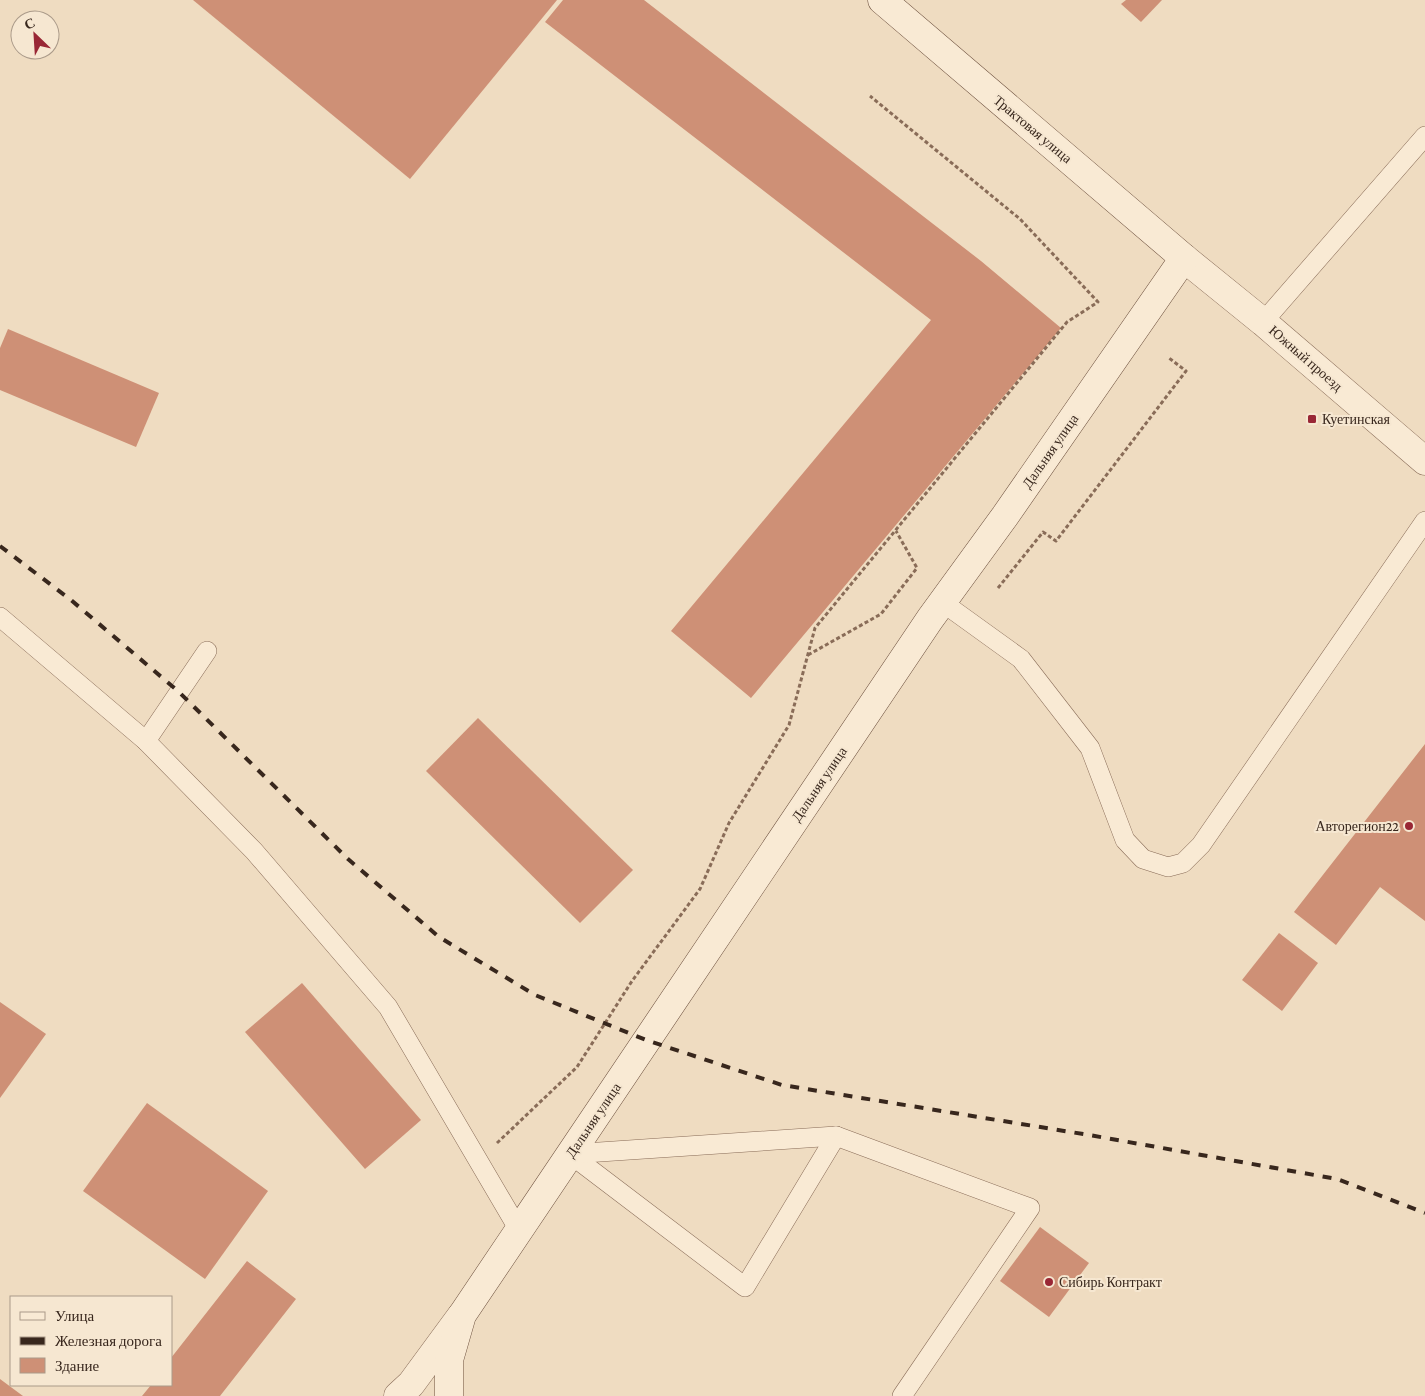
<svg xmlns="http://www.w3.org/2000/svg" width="1425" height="1396" viewBox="0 0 1425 1396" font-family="'Crimson Pro',serif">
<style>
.building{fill:#ce9076}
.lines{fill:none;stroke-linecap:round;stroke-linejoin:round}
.service-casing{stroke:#896c58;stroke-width:20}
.minor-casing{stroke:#896c58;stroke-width:29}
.tertiary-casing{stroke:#896c58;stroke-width:29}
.secondary-casing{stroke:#6a4d3b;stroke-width:29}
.path{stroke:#896c58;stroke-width:3;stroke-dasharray:4 2.5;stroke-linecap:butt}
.service{stroke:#f9ead4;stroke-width:19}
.minor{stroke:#f9ead4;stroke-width:28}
.tertiary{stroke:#f9ead4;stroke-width:28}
.secondary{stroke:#f9ead4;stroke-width:28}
.rail{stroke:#38271d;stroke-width:4;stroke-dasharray:9 9;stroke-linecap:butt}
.poi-dot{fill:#992735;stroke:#f6e7d1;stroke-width:2}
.labels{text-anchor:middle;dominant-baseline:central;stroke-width:4;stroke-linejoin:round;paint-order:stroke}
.street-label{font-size:14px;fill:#38271d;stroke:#f6e7d1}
.poi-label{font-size:14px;fill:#38271d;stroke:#f6e7d1;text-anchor:start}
</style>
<rect width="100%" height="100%" fill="#efdcc1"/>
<!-- building -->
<g class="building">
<polygon points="193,0 557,0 410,179"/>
<polygon points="563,0 644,0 981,261 1061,328 751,698 671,631 931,320 545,22"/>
<polygon points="1126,0 1162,0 1141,22 1121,4"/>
<polygon points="8,329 159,393 136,447 0,390 0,348"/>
<polygon points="478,718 633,870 580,923 426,771"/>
<polygon points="1425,744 1425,921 1380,887 1336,945 1294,912"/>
<polygon points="1279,933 1318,963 1282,1011 1242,980"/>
<polygon points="302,983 421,1120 365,1169 245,1032"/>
<polygon points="0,1002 46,1034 0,1098"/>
<polygon points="147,1103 268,1191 205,1279 83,1191"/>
<polygon points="1040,1227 1089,1263 1049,1317 1000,1281"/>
<polygon points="247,1261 296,1299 220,1396 142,1396 151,1385 171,1385 171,1358"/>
<polygon points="0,1379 23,1396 0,1396"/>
</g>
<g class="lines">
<!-- service casing -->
<g class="service-casing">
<g id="service">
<polyline points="1263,322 1425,136"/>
<polyline points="942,602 1021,659 1090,748 1125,840 1143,859 1168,867 1183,863 1201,845 1425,521"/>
<polyline points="0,617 146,741 254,851 388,1007 519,1230"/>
<polyline points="146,741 207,651"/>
<polyline points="570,1154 745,1287 836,1136 1030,1208 902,1396"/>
<polyline points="570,1154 836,1136"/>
</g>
</g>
<!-- minor casing -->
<g class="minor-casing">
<polyline id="minor" points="1184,258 1263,322 1425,461"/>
</g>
<!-- tertiary casing -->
<g class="tertiary-casing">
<polyline id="tertiary" points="398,1396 411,1384 461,1316"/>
</g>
<!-- secondary casing -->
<g class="secondary-casing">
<polyline id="secondary" points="449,1396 449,1360 462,1315 930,619 1005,516 1184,258 882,0"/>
</g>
<!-- path -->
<g class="path">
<polyline points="998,588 1043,532 1056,541 1186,371 1169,358"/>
<polyline points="808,655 881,614 917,568 896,531"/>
<polyline points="497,1143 577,1067 632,981 700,889 729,823 789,725 815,628 1067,322 1098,302 1020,219 870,96"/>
</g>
<!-- service -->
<use href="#service" class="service"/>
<!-- minor -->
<use href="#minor" class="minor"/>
<!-- tertiary -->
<use href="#tertiary" class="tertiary"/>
<!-- secondary -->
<use href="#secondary" class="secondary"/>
<!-- rail -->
<polyline class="rail" points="0,546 71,600 179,692 348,859 439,937 535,995 646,1040 782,1085 1089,1135 1337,1179 1425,1213"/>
</g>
<!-- markers -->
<g class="poi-dot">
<rect x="1307" y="414" width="10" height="10" rx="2.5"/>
<circle cx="1409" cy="826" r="5"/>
<circle cx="1049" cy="1282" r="5"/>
</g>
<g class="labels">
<!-- street labels -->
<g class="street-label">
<text transform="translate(1033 129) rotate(40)">Трактовая улица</text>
<text transform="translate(1306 358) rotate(41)">Южный проезд</text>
<text transform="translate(1050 451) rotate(-55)">Дальняя улица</text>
<text transform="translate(819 784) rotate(-56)">Дальняя улица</text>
<text transform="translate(593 1120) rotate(-56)">Дальняя улица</text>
</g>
<!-- poi labels -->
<g class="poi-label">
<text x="1322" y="419">Куетинская</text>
<text x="1399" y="826" text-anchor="end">Авторегион22</text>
<text x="1059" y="1282">Сибирь Контракт</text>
</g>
</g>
<!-- legend -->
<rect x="10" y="1296" width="162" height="90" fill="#f6e7d1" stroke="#aa9a89"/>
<rect x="20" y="1312" width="25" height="8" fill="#f9ead4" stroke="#aa9a89"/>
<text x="55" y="1321" font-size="15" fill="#38271d">Улица</text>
<rect x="20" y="1337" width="25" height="8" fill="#38271d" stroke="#aa9a89"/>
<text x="55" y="1346" font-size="15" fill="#38271d">Железная дорога</text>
<rect x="20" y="1358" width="25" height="15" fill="#ce9076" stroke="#aa9a89"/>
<text x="55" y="1371" font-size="15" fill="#38271d">Здание</text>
<!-- north arrow -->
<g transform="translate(35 35) rotate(335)"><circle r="24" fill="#f6e7d1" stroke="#aa9a89"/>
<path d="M0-4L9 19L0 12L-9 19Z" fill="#992735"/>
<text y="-8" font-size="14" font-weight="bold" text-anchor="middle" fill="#38271d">С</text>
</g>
</svg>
